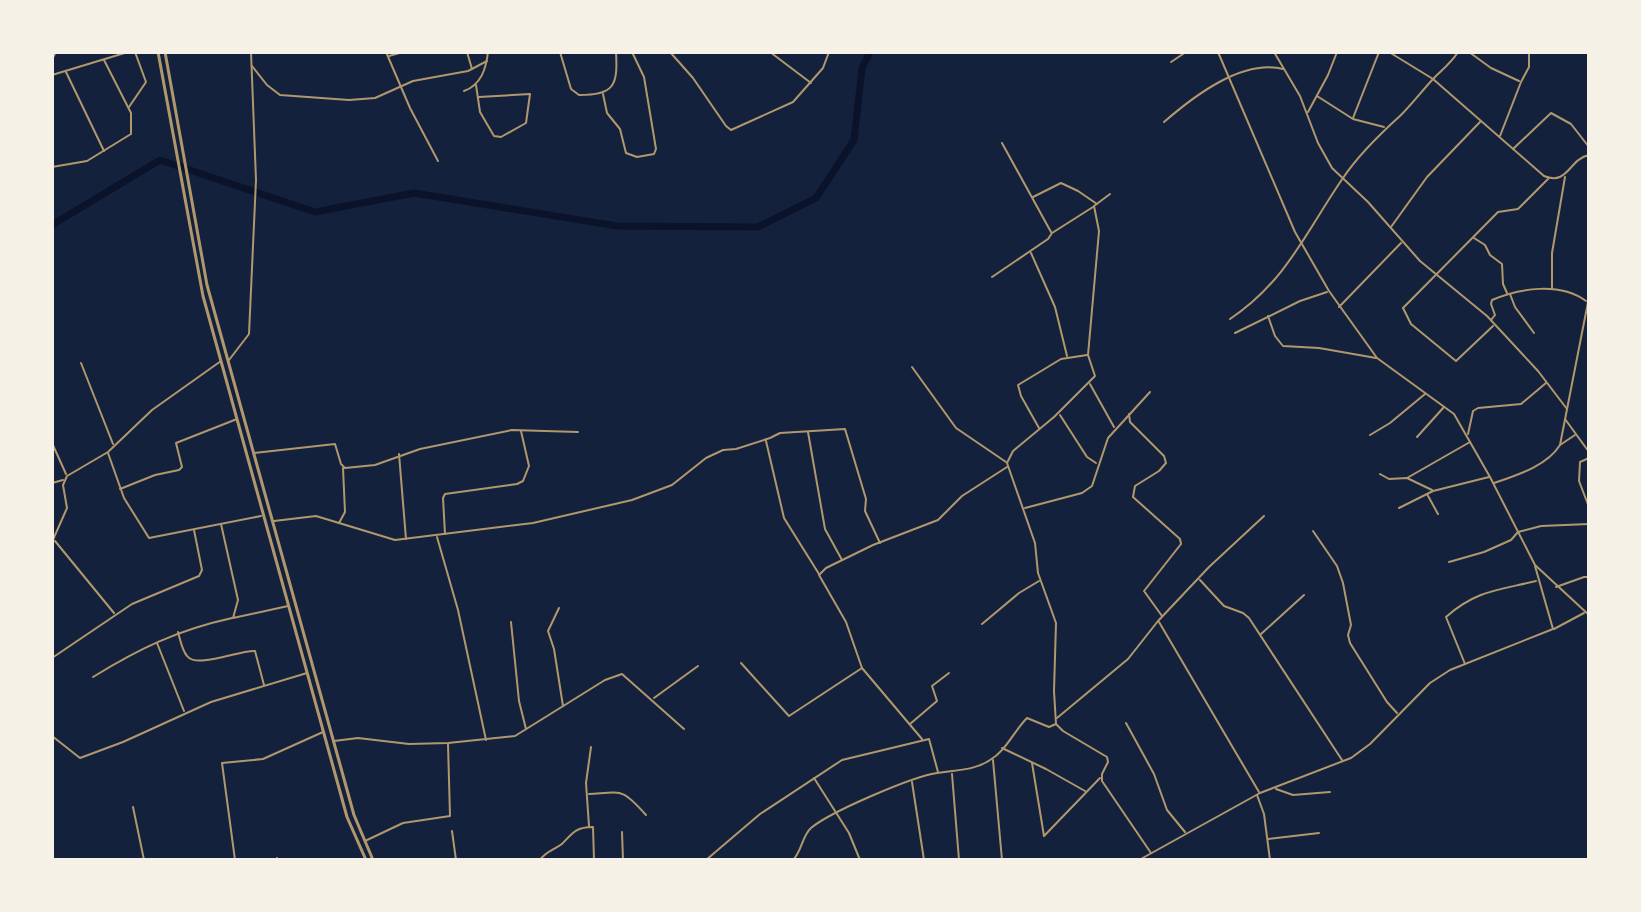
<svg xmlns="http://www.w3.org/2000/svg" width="1641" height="912" viewBox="0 0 1641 912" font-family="'DM Sans',sans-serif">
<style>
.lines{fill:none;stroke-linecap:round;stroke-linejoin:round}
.river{stroke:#0b132b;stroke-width:7}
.minor{stroke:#b1986c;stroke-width:2}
.tertiary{stroke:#b1986c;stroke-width:3}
</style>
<rect width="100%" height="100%" fill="#14213d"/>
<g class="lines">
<!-- river -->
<polyline class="river" points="52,225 160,160 315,212 414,193 617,226 758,227 816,198 854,140 862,68 870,52"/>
<!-- minor -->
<g class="minor">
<polyline points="386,52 410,108 438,161"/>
<polyline points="467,52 472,69"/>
<path d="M560,52L571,89L579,95C614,95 618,86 616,52"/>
<polyline points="670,52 693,78 726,126 731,130 793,102 823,68 829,52"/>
<polyline points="770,52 811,83"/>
<polyline points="1218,52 1295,232 1329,291 1377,358 1454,414 1490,477 1535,565 1589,615"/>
<polyline points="1274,52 1300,96 1318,143 1332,168 1368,202 1420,261 1487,316 1538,371 1567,409"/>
<path d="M1389,52L1433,79L1544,176C1568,186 1569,159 1589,155"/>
<polyline points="1469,52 1491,68 1519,81"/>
<polyline points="389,56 403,52"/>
<polyline points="52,59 56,52"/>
<polyline points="1171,62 1186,52"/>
<polyline points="252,66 267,85 280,95 349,100 375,98 413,81 468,71 487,61"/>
<polyline points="66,72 104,151"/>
<polyline points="52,75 128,52"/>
<polyline points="476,85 480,112 494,136 501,137 526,123 530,94 479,97"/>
<path d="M464,91C481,85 486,69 488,52"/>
<polyline points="603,94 607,113 620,129 626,153 637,157 654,154 656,149 644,77 632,52"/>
<polyline points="1317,96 1353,119 1384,127"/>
<polyline points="129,107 146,82 135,52"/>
<polyline points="1308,112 1328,75 1337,52"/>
<polyline points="1353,118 1379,52"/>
<path d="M1164,122C1194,96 1242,59 1283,69"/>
<polyline points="1500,136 1521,82 1529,67 1529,52"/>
<polyline points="52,139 52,159"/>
<polyline points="1002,143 1051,232"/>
<polyline points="1513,149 1551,113 1571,124 1589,147"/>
<polyline points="52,167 87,161 131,134 131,113 104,60"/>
<polyline points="1110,194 1094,206 1099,231 1088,355 1095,376 1054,417 1013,451 1007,463 1035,543 1038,573 1056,623 1054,691 1056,724 1063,731 1107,757 1108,762 1102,774 1102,781 1151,853"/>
<polyline points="1033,197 1061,183 1078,191 1097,204"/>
<polyline points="1391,227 1427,177 1480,122"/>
<polyline points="1474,238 1485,245 1490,255 1502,264 1503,284 1507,293"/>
<polyline points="1031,253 1055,307 1067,356"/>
<polyline points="992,277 1048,239 1052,233 1093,207"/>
<polyline points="1552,289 1552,253 1565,177"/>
<polyline points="1510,294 1515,307 1534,333"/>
<polyline points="1339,307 1401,243"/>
<polyline points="1268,316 1275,336 1283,346 1319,348 1376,358"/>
<path d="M1230,319C1286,282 1307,230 1343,178C1359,154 1380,134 1401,115C1412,104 1422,91 1433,79C1442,70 1452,62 1458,52"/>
<path d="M1491,320L1495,315L1491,304L1492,300C1520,288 1560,282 1586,301"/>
<polyline points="1493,326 1456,361 1411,324 1403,308 1498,212 1518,209 1548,179"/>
<polyline points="1235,333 1300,301 1327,292"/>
<polyline points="229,360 249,334 256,180 251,52"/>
<polyline points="81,363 113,444"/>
<polyline points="912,367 956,428 1006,462"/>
<polyline points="1090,384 1114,427"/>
<polyline points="1129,414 1130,422 1164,456 1166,463 1159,471 1135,486 1133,497 1180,539 1181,544 1144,591 1162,616"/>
<polyline points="1060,415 1087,457 1096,463"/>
<polyline points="1565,419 1589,452"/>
<polyline points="1039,428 1021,396 1018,385 1061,359 1087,355"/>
<polyline points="808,432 825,529 842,560"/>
<polyline points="1468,434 1473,411 1478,408 1521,404 1546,383"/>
<polyline points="1370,435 1390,423 1425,394"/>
<polyline points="1417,437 1444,407"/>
<polyline points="766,441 784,518 819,574"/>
<polyline points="52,443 66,474"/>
<polyline points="1560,445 1575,435"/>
<polyline points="108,453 124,498 149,538 261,516"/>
<polyline points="254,453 335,444 341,464 345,468 375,465 420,449 512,430 578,432"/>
<polyline points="399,454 406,539"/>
<polyline points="1589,458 1580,462 1579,481 1589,507"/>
<polyline points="1380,474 1389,479 1407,478 1432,490"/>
<polyline points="1407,478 1470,442"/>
<polyline points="52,483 63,480"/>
<path d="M1494,483C1517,475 1547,466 1560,445L1589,297"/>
<polyline points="120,489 155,475 179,470 182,467 176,443 237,419"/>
<polyline points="1427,494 1438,514"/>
<polyline points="1025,508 1082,493 1092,486 1108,438 1150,392"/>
<polyline points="1399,508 1433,491 1489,477"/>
<polyline points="274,521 316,516 395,540 533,523 632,500 672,485 706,458 723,450 736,449 770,438 780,433 845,429 866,499 865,511 880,543"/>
<polyline points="339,523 345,512 343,468"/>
<polyline points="221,524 238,600 233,618 288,606"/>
<polyline points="1313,531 1337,566 1343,583 1351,625 1348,635 1350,643 1387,702 1397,713"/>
<polyline points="445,534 443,498 445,494 517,484 523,481 529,466 521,431"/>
<polyline points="437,537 458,610 486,740"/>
<polyline points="55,541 114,613"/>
<polyline points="52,542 67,508 63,485 67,476 108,452 152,410 221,361"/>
<polyline points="1449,562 1484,552 1511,540 1518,532 1541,526 1589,524"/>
<polyline points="1200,580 1224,606 1243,613 1249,618 1342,760"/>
<polyline points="1556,587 1584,577 1589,577"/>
<polyline points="559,608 548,631 554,649 563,706"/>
<polyline points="511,622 519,701 526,729"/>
<polyline points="1159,622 1259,792"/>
<polyline points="982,624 1019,593 1039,581"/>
<polyline points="1554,629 1584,613"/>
<path d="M178,632C180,639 182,650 187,656C197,669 239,650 255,651L264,685"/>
<polyline points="1261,634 1304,595"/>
<polyline points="157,643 184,711"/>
<polyline points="52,658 132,604 199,576 202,570 194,530"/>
<polyline points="741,663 789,716 862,668 922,739"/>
<path d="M1465,664L1446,617C1476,590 1500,590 1536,581"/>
<polyline points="862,668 846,622 819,575 826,568 873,545 938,520 962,496 1007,467"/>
<path d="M93,677C140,648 178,630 232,618"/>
<polyline points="654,698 698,666"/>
<polyline points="1057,718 1128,659 1158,621 1209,567 1264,516"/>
<polyline points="1126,723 1154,774 1167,810 1185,832"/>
<polyline points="910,724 937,701 932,686 949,673"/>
<polyline points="52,736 80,758 123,742 211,702 307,673"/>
<polyline points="334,741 358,738 409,744 448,743 515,736 605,680 622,674 684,729"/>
<polyline points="1002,748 1046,769 1085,791"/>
<polyline points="993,760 1002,860"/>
<polyline points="1032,763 1044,836 1100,778"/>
<polyline points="952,774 959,860"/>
<polyline points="814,778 849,833 860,860"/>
<polyline points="912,782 924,860"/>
<polyline points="1276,789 1293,795 1330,792"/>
<path d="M589,794C623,792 622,788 646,815"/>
<polyline points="1257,795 1264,814 1270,860"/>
<polyline points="133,807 144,860"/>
<polyline points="589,826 586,783 591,747"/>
<polyline points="452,831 456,860"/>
<polyline points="622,832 623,860"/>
<polyline points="1268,839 1319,833"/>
<polyline points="365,841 403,823 450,816 448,744"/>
<polyline points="277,858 277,860"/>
<polyline points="235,860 222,763 263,759 323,732"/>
<path d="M540,860C546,851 555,850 563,843C573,832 577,827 593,827L594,860"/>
<polyline points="706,860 760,814 842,760 929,739 938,772"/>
<path d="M793,860C802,851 802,836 811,828C830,812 911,777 937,773C954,770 974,771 990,760C1006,751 1014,731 1027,718L1049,727L1056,724"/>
<polyline points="1139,860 1260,793 1351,758 1370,744 1430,683 1450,670 1553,629 1535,566"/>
</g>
<!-- tertiary -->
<g class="tertiary">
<polyline points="158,52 203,296 347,817 366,860"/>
<polyline points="165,52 207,285 354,815 373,860"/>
</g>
</g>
<!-- border -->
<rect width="1641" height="912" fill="none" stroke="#f6f1e7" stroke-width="108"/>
</svg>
